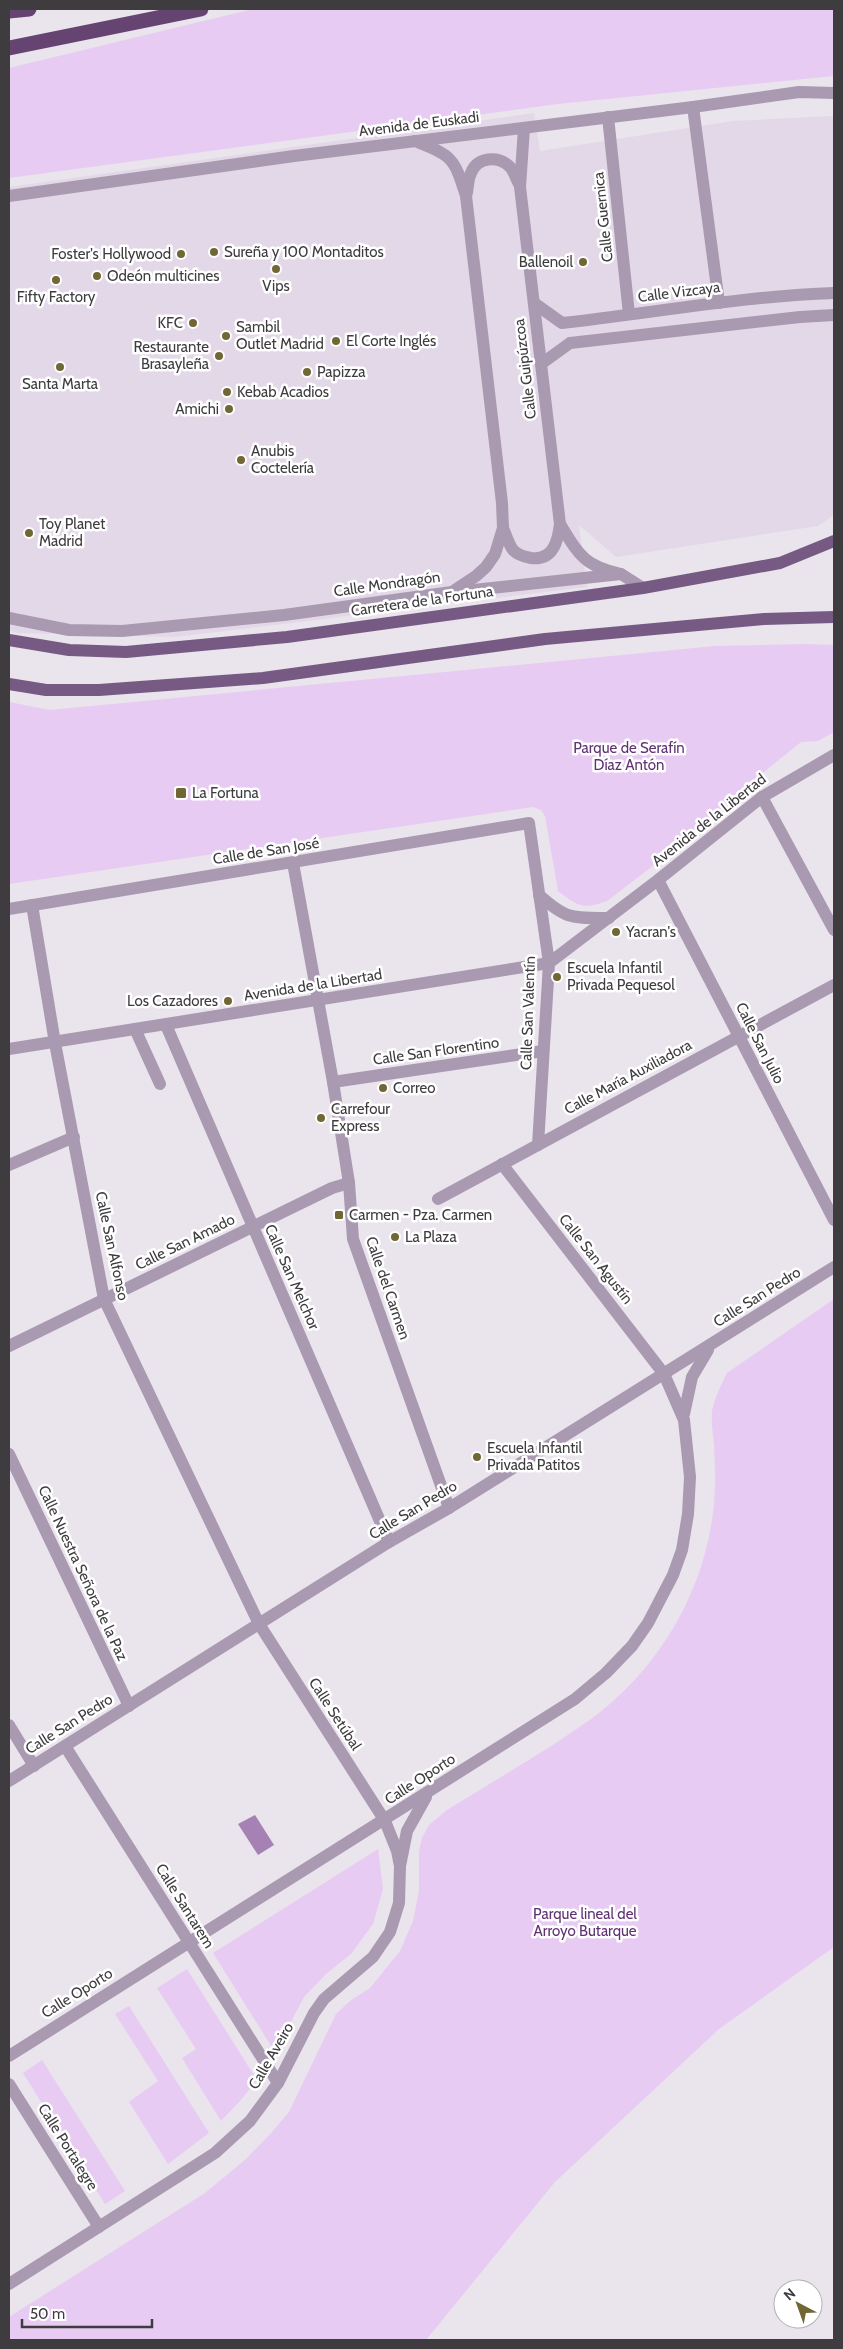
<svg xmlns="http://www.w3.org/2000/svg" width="843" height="2349" viewBox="0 0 843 2349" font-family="Cabin,sans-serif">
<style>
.built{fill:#e3d8e7}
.green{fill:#e7cbf3}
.water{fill:#a682b4}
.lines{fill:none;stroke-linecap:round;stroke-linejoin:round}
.street{stroke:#aa9ab1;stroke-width:12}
.primary{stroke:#775a83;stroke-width:12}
.highway{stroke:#654472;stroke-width:15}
.poi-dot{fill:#706734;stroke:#fff;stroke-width:2}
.labels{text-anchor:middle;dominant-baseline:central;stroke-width:5;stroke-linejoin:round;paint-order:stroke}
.street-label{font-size:15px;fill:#3e3c3f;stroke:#fff}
.poi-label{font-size:15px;fill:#3e3c3f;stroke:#fff;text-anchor:start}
.park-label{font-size:15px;fill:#603271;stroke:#fff}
</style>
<rect width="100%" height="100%" fill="#eae4ed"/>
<!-- built -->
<polygon class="built" points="534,113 540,151 733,121 834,116 834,515 818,526 616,557 579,525 587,587 175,637 17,633 9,630 9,187"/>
<!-- green -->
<g class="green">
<polygon points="253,9 834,9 834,76 558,104 9,178 9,68"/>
<path d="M806,644L834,645V732L818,741L801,742L754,780L755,788L607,901C583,910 578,906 558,891L545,816L541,810L533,807L9,884V702L50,710L715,646Z"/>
<path d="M834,1299V1947L719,2029L555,2182L426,2340H9V2317L205,2193L246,2159L272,2132L289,2112L336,2014L350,2001L370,1988L400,1951L413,1921L419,1891V1851L422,1838L429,1825L447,1810C495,1780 545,1752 591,1719C657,1671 703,1594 713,1513C716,1491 715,1468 714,1445C713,1435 711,1422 712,1411C715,1397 721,1385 727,1373Z"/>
<polygon points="378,1849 383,1889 373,1924 351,1954 326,1974 304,1997 275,2052 213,1953"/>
<polygon points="187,1969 257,2080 240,2101 221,2121 182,2058 196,2049 157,1988"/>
<polygon points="129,2006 209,2133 168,2164 129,2102 158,2081 115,2014"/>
<polygon points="42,2060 125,2191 105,2204 23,2073"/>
</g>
<!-- water -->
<polygon class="water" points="255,1815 274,1845 258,1855 238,1824"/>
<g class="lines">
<!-- street -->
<g class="street">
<polyline points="693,107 719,303"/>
<polyline points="608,117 629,314"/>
<path d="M524,128L520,187L560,524C579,555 584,566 621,574"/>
<path d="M467,193C468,187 468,179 471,173C477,157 498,155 510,167C514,171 516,179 519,184"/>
<polyline points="9,196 294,156 693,107 799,92 834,93"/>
<path d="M534,303L562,323C653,313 743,296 834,293"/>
<polyline points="541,364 570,343 800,317 834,315"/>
<path d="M503,528C506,535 509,545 513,550C518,555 525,557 531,558C553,561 558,541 560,524"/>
<polyline points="455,592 621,574 643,588"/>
<path d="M9,618L69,630L122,631L284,615L452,592L476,576L486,567L495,554L503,528L502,503L466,196C454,157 452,156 415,141"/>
<polyline points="762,797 834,930"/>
<polyline points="293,863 333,1082 349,1183 353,1239 449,1508"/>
<polyline points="658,880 834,1220"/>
<path d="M539,895C567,920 572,918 609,918"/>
<polyline points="32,905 55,1043 104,1299 259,1624 385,1821 397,1851 400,1866"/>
<polyline points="9,909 529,823 549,963 538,1145"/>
<polyline points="166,1025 389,1542"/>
<polyline points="135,1029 160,1084"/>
<polyline points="9,1049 549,963 658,880 762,797 834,755"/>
<polyline points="333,1082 543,1051"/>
<polyline points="9,1165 74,1137"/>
<polyline points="438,1199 834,985"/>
<polyline points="9,1346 332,1188 349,1183"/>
<polyline points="684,1414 692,1377 708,1350"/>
<polyline points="9,1454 129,1706"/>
<polyline points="9,1725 34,1766"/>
<polyline points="65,1746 278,2083"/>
<polyline points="9,1781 389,1542 449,1508 834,1267"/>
<polyline points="9,2056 575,1699 606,1673 632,1646 648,1623 673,1575 682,1550 688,1514 690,1477 684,1420 664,1374 502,1164"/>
<polyline points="9,2084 99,2227"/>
<polyline points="9,2284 215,2153 250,2121 278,2083 314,2013 324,1999 373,1957 390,1932 399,1903 400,1866 407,1831 426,1797"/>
</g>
<!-- primary -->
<g class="primary">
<polyline points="9,640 69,650 126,652 287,637 643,588 780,563 834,541"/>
<polyline points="9,684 46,690 99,690 263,678 545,639 764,619 834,617"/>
</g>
<!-- highway -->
<g class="highway">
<polyline points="9,11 29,9"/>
<polyline points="9,48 201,9"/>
</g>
</g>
<!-- markers -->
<g class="poi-dot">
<circle cx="214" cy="252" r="5"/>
<circle cx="181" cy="254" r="5"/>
<circle cx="583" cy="262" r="5"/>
<circle cx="276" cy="269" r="5"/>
<circle cx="97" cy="276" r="5"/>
<circle cx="56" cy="280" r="5"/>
<circle cx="193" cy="323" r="5"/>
<circle cx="226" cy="336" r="5"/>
<circle cx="336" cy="341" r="5"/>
<circle cx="219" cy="356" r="5"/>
<circle cx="60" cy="367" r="5"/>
<circle cx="307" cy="372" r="5"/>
<circle cx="227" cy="392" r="5"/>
<circle cx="229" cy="409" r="5"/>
<circle cx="241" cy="460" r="5"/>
<circle cx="29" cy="533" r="5"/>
<rect x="175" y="787" width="12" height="12" rx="2.5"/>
<circle cx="616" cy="932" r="5"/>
<circle cx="557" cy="977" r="5"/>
<circle cx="228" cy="1001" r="5"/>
<circle cx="383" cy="1088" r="5"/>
<circle cx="321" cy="1118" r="5"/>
<rect x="334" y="1210" width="10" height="10" rx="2.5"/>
<circle cx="395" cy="1237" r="5"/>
<circle cx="477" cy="1457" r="5"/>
</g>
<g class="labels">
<!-- street labels -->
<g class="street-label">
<text transform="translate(419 124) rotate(-7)">Avenida de Euskadi</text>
<text transform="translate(603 217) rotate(-96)">Calle Guernica</text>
<text transform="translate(679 292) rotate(-7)">Calle Vizcaya</text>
<text transform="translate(525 369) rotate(-97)">Calle Guipúzcoa</text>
<text transform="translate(387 584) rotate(-8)">Calle Mondragón</text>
<text transform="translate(422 601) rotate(-8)">Carretera de la Fortuna</text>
<text transform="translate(709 820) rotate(-38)">Avenida de la Libertad</text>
<text transform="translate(266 851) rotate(-9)">Calle de San José</text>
<text transform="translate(313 985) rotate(-9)">Avenida de la Libertad</text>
<text transform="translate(528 1013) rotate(-88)">Calle San Valentín</text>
<text transform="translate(760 1043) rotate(63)">Calle San Julio</text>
<text transform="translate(436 1051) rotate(-8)">Calle San Florentino</text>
<text transform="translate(628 1077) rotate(-28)">Calle María Auxiliadora</text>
<text transform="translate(185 1242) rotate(-26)">Calle San Amado</text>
<text transform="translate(112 1246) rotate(78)">Calle San Alfonso</text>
<text transform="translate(596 1259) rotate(52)">Calle San Agustín</text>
<text transform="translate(292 1277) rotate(66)">Calle San Melchor</text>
<text transform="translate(388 1288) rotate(71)">Calle del Carmen</text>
<text transform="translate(757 1297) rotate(-32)">Calle San Pedro</text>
<text transform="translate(413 1510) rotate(-31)">Calle San Pedro</text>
<text transform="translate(83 1573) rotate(65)">Calle Nuestra Señora de la Paz</text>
<text transform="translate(335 1714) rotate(57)">Calle Setúbal</text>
<text transform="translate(69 1724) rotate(-32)">Calle San Pedro</text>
<text transform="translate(420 1779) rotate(-33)">Calle Oporto</text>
<text transform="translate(185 1906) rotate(58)">Calle Santarem</text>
<text transform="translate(77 1993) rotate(-32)">Calle Oporto</text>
<text transform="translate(271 2056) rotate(-60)">Calle Aveiro</text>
<text transform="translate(68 2147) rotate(58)">Calle Portalegre</text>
</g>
<!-- poi labels -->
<g class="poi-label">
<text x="224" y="252">Sureña y 100 Montaditos</text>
<text x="171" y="254" text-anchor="end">Foster's Hollywood</text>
<text x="573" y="262" text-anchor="end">Ballenoil</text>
<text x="107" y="276">Odeón multicines</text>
<text x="276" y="286" text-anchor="middle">Vips</text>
<text x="56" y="297" text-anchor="middle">Fifty Factory</text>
<text x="183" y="323" text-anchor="end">KFC</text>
<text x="236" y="327">Sambil<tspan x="236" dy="17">Outlet Madrid</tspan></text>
<text x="346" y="341">El Corte Inglés</text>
<text x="209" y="347" text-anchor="end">Restaurante<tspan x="209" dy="17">Brasayleña</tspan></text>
<text x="317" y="372">Papizza</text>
<text x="60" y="384" text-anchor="middle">Santa Marta</text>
<text x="237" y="392">Kebab Acadios</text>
<text x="219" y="409" text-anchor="end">Amichi</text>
<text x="251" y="451">Anubis<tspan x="251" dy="17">Coctelería</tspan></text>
<text x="39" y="524">Toy Planet<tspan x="39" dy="17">Madrid</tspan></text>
<text x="192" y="793">La Fortuna</text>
<text x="626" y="932">Yacran's</text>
<text x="567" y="968">Escuela Infantil<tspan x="567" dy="17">Privada Pequesol</tspan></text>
<text x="218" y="1001" text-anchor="end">Los Cazadores</text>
<text x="393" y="1088">Correo</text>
<text x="331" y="1109">Carrefour<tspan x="331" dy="17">Express</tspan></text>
<text x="349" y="1215">Carmen - Pza. Carmen</text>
<text x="405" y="1237">La Plaza</text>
<text x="487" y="1448">Escuela Infantil<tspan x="487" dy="17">Privada Patitos</tspan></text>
</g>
<!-- park labels -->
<g class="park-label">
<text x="629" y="748">Parque de Serafín<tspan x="629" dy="17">Díaz Antón</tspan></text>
<text x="585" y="1914">Parque lineal del<tspan x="585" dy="17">Arroyo Butarque</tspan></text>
</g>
</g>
<!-- border -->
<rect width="843" height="2349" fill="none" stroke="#3e3c3f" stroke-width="20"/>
<!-- north arrow -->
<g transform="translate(798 2304) rotate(319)"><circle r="24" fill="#ffffff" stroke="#b2b1b2"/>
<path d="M0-4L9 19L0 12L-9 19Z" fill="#706734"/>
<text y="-8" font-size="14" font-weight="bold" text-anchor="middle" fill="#3e3c3f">N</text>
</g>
<!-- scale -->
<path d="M22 2319v8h130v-8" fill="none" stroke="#3e3c3f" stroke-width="2.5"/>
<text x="30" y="2319" font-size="15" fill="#3e3c3f" stroke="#ffffff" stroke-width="4" paint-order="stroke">50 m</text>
</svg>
